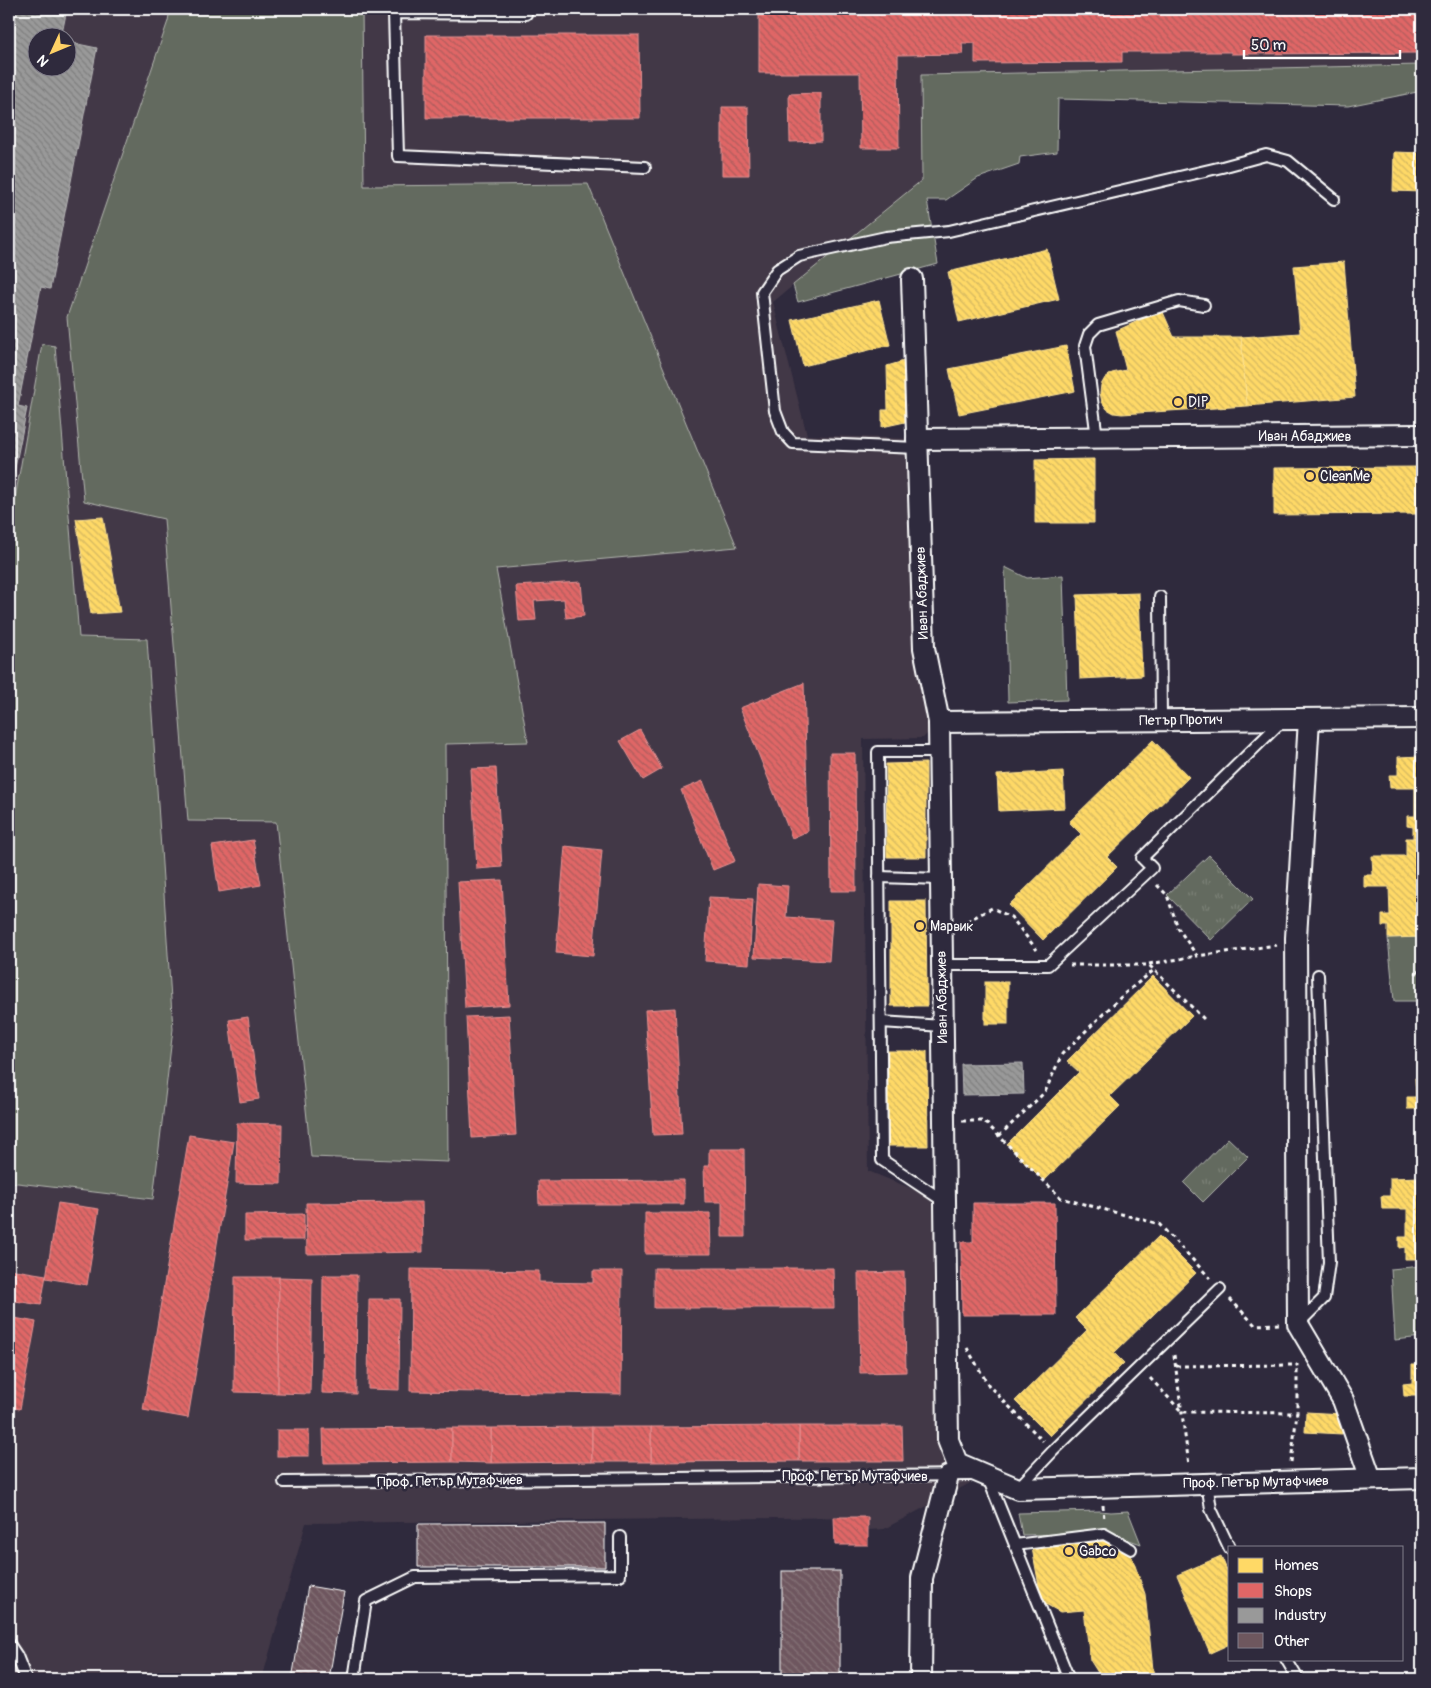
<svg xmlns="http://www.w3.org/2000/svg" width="1431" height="1688" viewBox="0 0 1431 1688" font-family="Pangolin,sans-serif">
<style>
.built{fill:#423847;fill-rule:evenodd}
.grass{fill:#646b5f;stroke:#b2b5af}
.park{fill:url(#park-tufts);stroke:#b2b5af}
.homes{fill:url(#homes-back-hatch);stroke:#ffe494}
.shops{fill:url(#shops-back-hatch);stroke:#e99494}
.industry{fill:url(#industry-back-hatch);stroke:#b8b8b8}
.building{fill:url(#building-back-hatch);stroke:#fff}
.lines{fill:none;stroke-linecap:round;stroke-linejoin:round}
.lane-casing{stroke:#fff;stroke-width:14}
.street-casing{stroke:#fff;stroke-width:24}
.path{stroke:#fff;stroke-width:3;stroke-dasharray:4 4;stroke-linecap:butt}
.lane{stroke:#2f2a3d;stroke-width:10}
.street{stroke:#2f2a3d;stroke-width:20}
.poi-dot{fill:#ffd166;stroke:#2f2a3d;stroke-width:2}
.labels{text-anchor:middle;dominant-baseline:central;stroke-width:5;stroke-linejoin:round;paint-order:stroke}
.poi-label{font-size:14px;fill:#fff;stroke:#2f2a3d;text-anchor:start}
.street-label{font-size:14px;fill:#fff;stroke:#2f2a3d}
</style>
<defs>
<pattern id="park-tufts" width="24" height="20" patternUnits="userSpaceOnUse" patternTransform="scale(1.25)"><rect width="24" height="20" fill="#646b5f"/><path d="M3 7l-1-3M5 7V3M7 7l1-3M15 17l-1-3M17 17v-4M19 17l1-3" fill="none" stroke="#7b8177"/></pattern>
<pattern id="homes-back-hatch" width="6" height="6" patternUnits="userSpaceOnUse" patternTransform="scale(1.25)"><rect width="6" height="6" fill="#ffd966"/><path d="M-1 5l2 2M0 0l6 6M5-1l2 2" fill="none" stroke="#d2b660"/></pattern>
<pattern id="shops-back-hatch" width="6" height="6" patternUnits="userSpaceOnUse" patternTransform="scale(1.25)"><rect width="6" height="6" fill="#e06666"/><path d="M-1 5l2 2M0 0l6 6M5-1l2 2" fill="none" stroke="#ac5d5d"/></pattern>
<pattern id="industry-back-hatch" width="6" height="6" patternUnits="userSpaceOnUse" patternTransform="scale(1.25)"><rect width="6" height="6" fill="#999"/><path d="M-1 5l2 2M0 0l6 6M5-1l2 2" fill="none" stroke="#7e7e7e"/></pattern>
<pattern id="building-back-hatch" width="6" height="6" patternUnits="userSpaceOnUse" patternTransform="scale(1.25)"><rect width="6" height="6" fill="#6e575e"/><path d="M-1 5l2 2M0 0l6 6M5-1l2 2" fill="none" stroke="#847076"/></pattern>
</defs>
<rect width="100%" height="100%" fill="#2f2a3d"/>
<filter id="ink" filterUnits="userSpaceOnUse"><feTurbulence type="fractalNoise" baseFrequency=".02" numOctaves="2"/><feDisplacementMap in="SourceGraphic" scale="10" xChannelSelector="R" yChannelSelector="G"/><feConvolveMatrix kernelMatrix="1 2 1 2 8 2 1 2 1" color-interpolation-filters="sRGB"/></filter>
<g filter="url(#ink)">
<!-- built -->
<path class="built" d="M9,9H1422V65L921,75L922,180L773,302L807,435L917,439L939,722L923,738L863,739L868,1171L945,1202L958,1463L987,1474L884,1529L868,1530V1517L306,1523L262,1679H9ZM38,38H68V68H38Z"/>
<!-- grass -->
<g class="grass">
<polygon points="170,9 362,9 364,186 588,184 737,547 496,569 528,742 445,744 448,1162 311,1157 276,822 188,821 164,519 84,501 67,317 168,21"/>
<polygon points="1422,65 1422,91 1348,106 1058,99 1057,152 1020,157 1019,164 978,178 946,200 927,200 938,264 798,302 793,285 922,180 921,75"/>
<polygon points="42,344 55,346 79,637 147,639 173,1029 153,1199 9,1182 9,533"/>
<polygon points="1005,567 1027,578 1063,575 1067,700 1008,702"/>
<polygon points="1422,937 1422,1001 1394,1001 1388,938"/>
<polygon points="1422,1266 1422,1337 1395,1340 1391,1269"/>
<polygon points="1100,1511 1111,1512 1128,1511 1141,1544 1109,1533 1022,1535 1018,1513"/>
</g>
<!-- park -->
<g class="park">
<polygon points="1209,855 1253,899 1211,940 1167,895"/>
<polygon points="1228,1138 1248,1157 1203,1202 1184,1183"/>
</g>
<!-- homes -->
<g class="homes">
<polygon points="1394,152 1422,153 1422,192 1393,191"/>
<polygon points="1047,249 1059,299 959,322 948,272"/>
<polygon points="1344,262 1355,397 1247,406 1241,337 1300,333 1294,266"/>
<polygon points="879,300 890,345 803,366 792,320"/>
<polygon points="1162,310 1174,337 1241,337 1247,406 1122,414 1114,413 1107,409 1102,402 1100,393 1101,385 1105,378 1112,373 1126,370 1116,331"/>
<polygon points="1066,346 1075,391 959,414 949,369"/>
<polygon points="904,361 905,422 882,427 882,410 888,410 887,366"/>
<polygon points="1094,459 1094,523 1035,523 1035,460"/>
<polygon points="1419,467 1419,514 1274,515 1274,468"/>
<polygon points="103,517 120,612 91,614 76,519"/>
<polygon points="1139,593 1142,676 1080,679 1077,595"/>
<polygon points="1153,740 1189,777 1107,857 1117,867 1043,940 1009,905 1081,834 1069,822"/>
<polygon points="1422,756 1422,838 1413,838 1413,827 1407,826 1407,816 1415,816 1415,788 1390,788 1389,775 1398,775 1398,757"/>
<polygon points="926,763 926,857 887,857 886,764"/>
<polygon points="1063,771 1065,808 999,811 997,775"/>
<polygon points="1406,838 1422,838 1422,937 1388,938 1388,926 1382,926 1382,915 1390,915 1389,887 1364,887 1364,875 1373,875 1372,856 1406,856"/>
<polygon points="891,901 926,901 927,1006 891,1006"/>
<polygon points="1153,976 1192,1016 1110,1096 1120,1106 1044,1181 1007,1144 1079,1072 1067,1061"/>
<rect x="985" y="982" width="23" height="42"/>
<polygon points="888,1051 927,1051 928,1146 888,1146"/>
<polygon points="1415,1078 1422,1078 1422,1109 1407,1109 1407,1097 1416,1097"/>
<polygon points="1422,1177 1422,1259 1405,1259 1405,1247 1399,1248 1399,1237 1407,1237 1407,1209 1382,1209 1381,1196 1390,1196 1390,1178"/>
<polygon points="1159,1236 1196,1273 1114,1353 1124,1363 1050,1436 1015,1401 1087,1330 1075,1318"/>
<polygon points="1412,1365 1422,1365 1422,1396 1404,1396 1403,1384 1412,1383"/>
<polygon points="1306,1412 1342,1414 1342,1434 1305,1432"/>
<polygon points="1107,1541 1132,1557 1145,1594 1154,1679 1102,1679 1090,1660 1084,1610 1060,1612 1042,1602 1032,1548"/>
<polygon points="1221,1556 1230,1577 1230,1644 1210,1653 1177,1575"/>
</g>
<!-- shops -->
<g class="shops">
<polygon points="759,9 890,9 890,11 977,10 977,9 1422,9 1422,53 1231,54 1231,52 1122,52 1122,62 975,63 975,43 962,43 963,54 898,55 899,148 861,148 860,73 759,73"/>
<polygon points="426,35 639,35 640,118 426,118"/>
<polygon points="821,93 821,141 790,142 789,94"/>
<polygon points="722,107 748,107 749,175 722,175"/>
<polygon points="581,582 584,616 566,618 564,599 534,601 536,620 519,621 516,586"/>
<polygon points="804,683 808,831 792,838 740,708"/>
<polygon points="640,730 662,769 643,780 620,741"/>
<polygon points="830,753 855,753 856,891 831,891"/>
<polygon points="496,768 502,867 477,869 471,769"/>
<polygon points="703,781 735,861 713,870 681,790"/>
<polygon points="253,840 261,885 219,892 212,846"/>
<polygon points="565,846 602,850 593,956 556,953"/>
<polygon points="502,880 509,1005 465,1008 458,882"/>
<polygon points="758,884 788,886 786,917 832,920 829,961 754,957"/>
<polygon points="709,897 753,899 749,964 705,961"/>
<polygon points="675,1008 682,1134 653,1135 645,1010"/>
<polygon points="509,1015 516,1135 472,1138 466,1017"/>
<polygon points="248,1017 259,1099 240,1102 229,1020"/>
<polygon points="237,1123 282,1124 281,1184 236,1183"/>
<polygon points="189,1135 234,1142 188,1418 143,1410"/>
<polygon points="709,1149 744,1149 745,1237 722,1237 722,1202 705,1202 704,1166 709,1166"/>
<polygon points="684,1180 684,1204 539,1204 538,1181"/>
<polygon points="422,1202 423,1252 307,1254 306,1203"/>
<polygon points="58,1203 99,1209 87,1285 46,1278"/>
<polygon points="973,1203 1055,1203 1056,1315 962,1315 961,1242 973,1242"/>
<polygon points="645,1213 710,1213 711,1254 645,1254"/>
<polygon points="304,1214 304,1240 245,1240 245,1215"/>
<polygon points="654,1268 833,1268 834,1308 654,1308"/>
<polygon points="9,1269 46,1275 41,1305 9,1300"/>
<polygon points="411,1269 539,1271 539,1282 593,1283 593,1271 622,1271 621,1394 410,1391"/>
<polygon points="904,1272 906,1372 860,1373 858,1273"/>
<polygon points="323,1275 357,1275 356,1394 322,1393"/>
<polygon points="235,1277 279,1277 278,1393 234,1392"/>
<polygon points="279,1277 312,1278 310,1394 278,1393"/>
<polygon points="369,1299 400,1299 399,1390 368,1389"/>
<polygon points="9,1317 36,1322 20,1409 9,1407"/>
<polygon points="799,1426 902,1426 903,1461 799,1461"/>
<polygon points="799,1426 799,1461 651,1462 651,1427"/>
<polygon points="592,1427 592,1462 491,1463 491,1428"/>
<rect x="592" y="1427" width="59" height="35"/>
<polygon points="452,1428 452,1462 324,1463 323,1429"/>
<polygon points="452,1428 491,1428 491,1463 452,1462"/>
<rect x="277" y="1430" width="32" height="26"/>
<polygon points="834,1517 868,1517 868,1545 835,1545"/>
<polygon points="1414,1675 1414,1679 1369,1679 1369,1676"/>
</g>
<!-- industry -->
<g class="industry">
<polygon points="9,9 67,9 61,38 38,38 38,68 68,68 68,42 97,48 50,289 41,287 18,406 27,408 9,498"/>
<polygon points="1023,1063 1024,1094 962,1095 961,1064"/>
</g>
<!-- building -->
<g class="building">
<polygon points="605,1523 605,1567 418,1567 418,1524"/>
<rect x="782" y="1571" width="58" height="108"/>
<polygon points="308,1586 344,1592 329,1679 292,1679"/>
</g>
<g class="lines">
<!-- lane casing -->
<g class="lane-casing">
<g id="lane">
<polyline points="526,9 526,14 394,13 398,156 645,167"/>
<polyline points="1097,438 1085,346 1089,334 1098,325 1179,301 1204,305"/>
<polyline points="918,448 793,443 783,432 775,411 762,292 777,270 799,256 886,237 949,231 1222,167 1266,155 1288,161 1334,199"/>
<polyline points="1160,597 1161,720"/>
<polyline points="939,752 878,752 882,1160 945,1202"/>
<polyline points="879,877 941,879"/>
<polyline points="942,965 1048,965 1152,868 1142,858 1283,720"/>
<polyline points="881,1022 943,1026"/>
<polyline points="1299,1323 1324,1298 1329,1262 1318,975"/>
<polyline points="988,1478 1069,1679"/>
<polyline points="284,1482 974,1475"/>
<polyline points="1207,1483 1211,1509 1230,1549"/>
<polyline points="1018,1488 1053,1451 1220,1289"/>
<polyline points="1015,1545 1104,1534 1131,1549"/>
<polyline points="9,1644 17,1656 26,1679"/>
<polyline points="1286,1659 1298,1679"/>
<polyline points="354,1679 366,1601 415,1577 620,1575 620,1537"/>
</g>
</g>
<!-- street casing -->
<g class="street-casing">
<g id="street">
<polyline points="912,279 924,648 939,722 948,1440 957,1463 1018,1489 1422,1478"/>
<polyline points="917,439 1422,435"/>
<polyline points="1309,719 1296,938 1298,1324 1343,1400 1371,1479"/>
<polyline points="939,722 1422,718"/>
<polyline points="921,1679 922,1578 948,1476"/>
</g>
</g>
<!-- path -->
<g class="path">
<polyline points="1157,885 1167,895 1178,928 1197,956 1277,945"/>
<polyline points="960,925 992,908 1011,917 1037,950"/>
<polyline points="1149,964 1197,956"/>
<polyline points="1070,965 1149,965 1205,1020"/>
<polyline points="1416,974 1422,964"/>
<polyline points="962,1121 984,1121 1061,1198 1159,1224 1210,1278"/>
<polyline points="999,1136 1045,1092 1062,1054 1124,994 1154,970"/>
<polyline points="1230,1299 1255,1325 1280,1324"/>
<polyline points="967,1348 989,1386 1043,1441"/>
<polyline points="1174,1355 1189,1465"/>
<polyline points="1176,1366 1297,1365"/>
<polyline points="1150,1378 1182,1412 1297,1413"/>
<polyline points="1291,1462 1297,1413 1297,1364"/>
<polyline points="1103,1505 1104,1521"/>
</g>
<!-- lane -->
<use href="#lane" class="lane"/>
<!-- street -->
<use href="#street" class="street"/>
</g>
</g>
<!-- markers -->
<g class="poi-dot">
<circle cx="1178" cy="402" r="5"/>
<circle cx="1310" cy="476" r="5"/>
<circle cx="920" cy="926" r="5"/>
<circle cx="1069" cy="1551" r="5"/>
</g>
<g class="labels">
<!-- poi labels -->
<g class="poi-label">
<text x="1188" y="402">DIP</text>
<text x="1320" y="476">CleanMe</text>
<text x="930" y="926">Марвик</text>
<text x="1079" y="1551">Gabco</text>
</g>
<!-- street labels -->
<g class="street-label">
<text x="1305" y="436">Иван Абаджиев</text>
<text transform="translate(922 593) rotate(-92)">Иван Абаджиев</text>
<text transform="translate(1181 720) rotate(-1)">Петър Протич</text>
<text transform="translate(942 997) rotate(-91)">Иван Абаджиев</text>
<text x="855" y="1476">Проф. Петър Мутафчиев</text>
<text transform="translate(450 1481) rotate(-1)">Проф. Петър Мутафчиев</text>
<text transform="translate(1256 1482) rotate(-1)">Проф. Петър Мутафчиев</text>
</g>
</g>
<!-- margin -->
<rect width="1431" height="1688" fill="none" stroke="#2f2a3d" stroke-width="30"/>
<rect x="15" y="15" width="1401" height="1658" fill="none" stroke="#fff" stroke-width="2" filter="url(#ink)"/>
<!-- legend -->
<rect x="1228" y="1546" width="175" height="115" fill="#2f2a3d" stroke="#827f8b"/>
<rect x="1238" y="1558" width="25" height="15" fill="#ffd966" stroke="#827f8b"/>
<text x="1274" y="1570" font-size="15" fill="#ffffff">Homes</text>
<rect x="1238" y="1583" width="25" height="15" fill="#e06666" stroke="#827f8b"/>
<text x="1274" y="1596" font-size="15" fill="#ffffff">Shops</text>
<rect x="1238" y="1608" width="25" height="15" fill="#999999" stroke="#827f8b"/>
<text x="1274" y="1620" font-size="15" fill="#ffffff">Industry</text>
<rect x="1238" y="1633" width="25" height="15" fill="#6e575e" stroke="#827f8b"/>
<text x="1274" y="1646" font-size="15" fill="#ffffff">Other</text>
<!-- north arrow -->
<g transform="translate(52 52) rotate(226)"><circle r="24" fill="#2f2a3d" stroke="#827f8b"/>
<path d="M0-4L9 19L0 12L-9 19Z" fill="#ffd166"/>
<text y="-8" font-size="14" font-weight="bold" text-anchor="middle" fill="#ffffff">N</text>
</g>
<!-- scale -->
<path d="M1244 50v8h156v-8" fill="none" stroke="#ffffff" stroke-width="2.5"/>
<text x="1251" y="50" font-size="15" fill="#ffffff" stroke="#2f2a3d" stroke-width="4" paint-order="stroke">50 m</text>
</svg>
